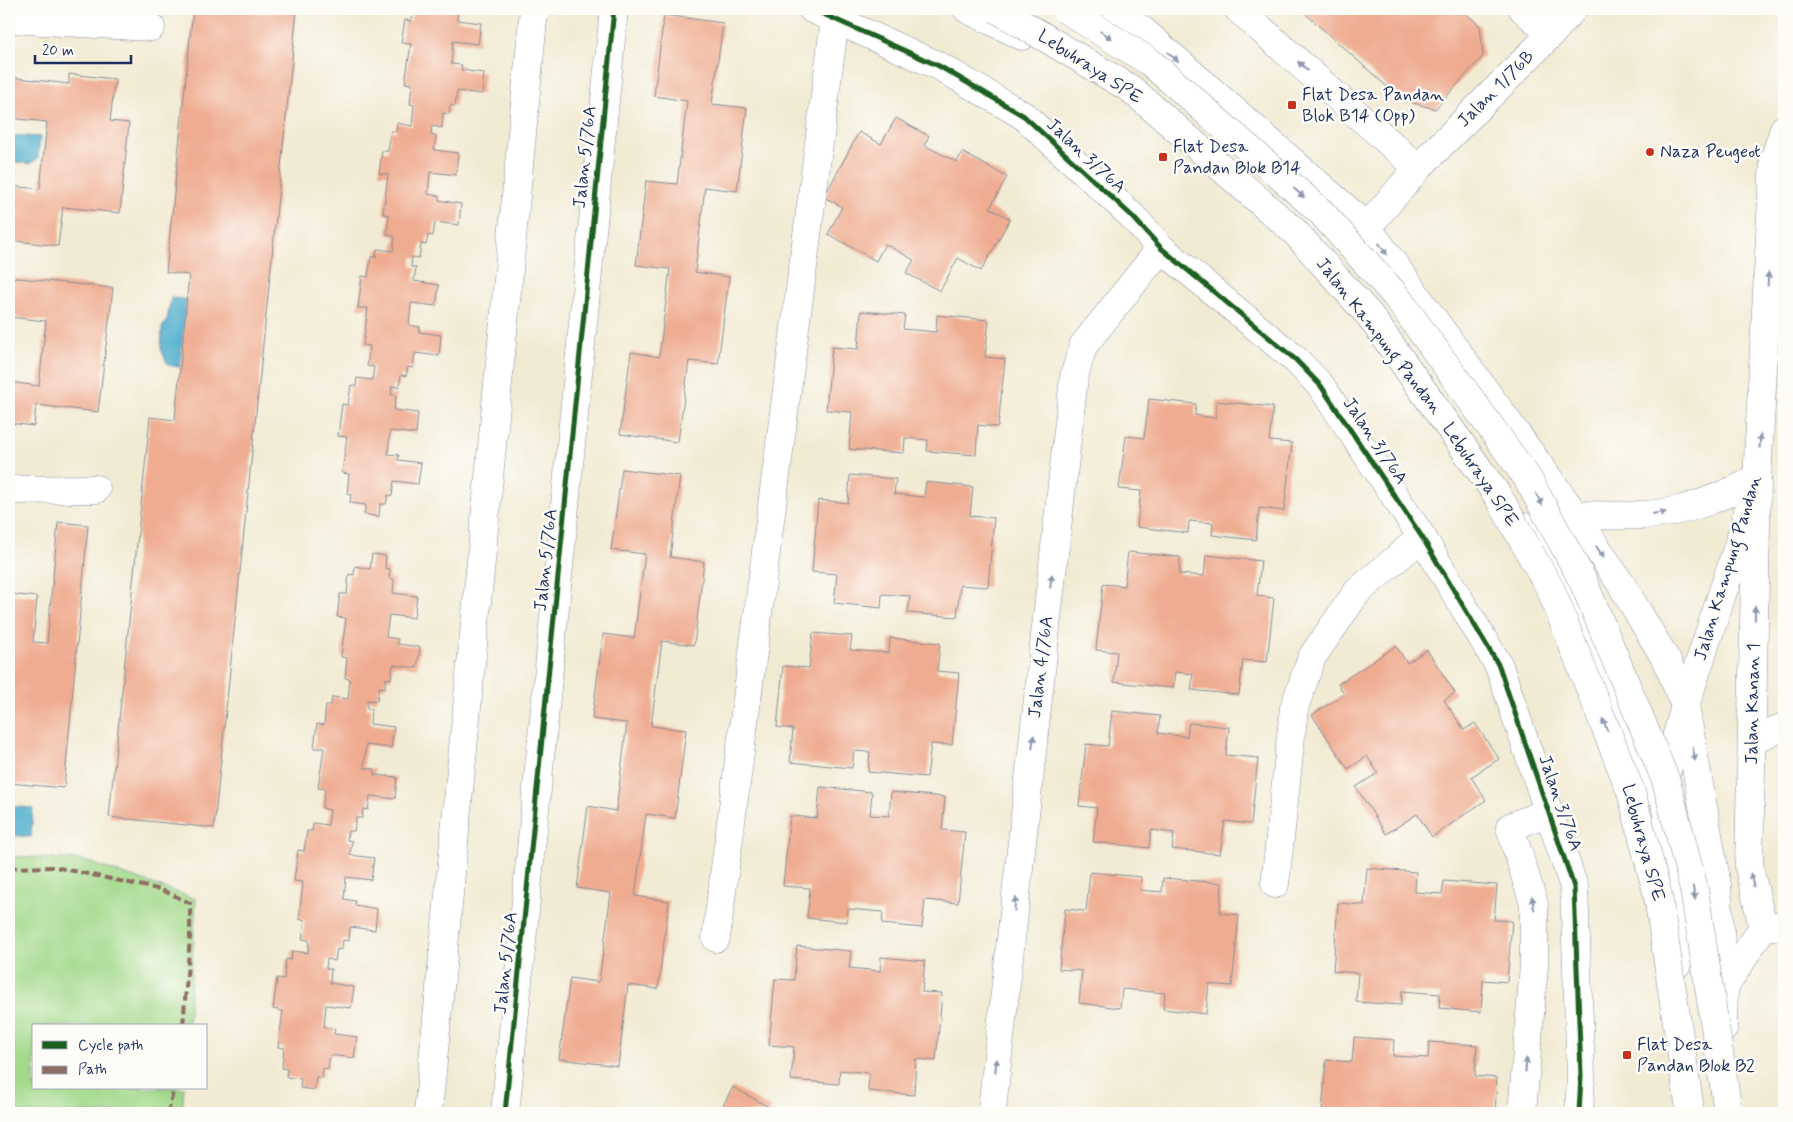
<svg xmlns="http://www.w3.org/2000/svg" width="1793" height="1122" viewBox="0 0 1793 1122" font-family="Mynerve,sans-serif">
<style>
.green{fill:#a2d98a;stroke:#5e8474}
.water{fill:#4dadcc;stroke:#346e95}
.building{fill:#efac90}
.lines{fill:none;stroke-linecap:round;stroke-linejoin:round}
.minor-casing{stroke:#868d99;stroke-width:29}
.minor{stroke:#fff;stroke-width:28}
.highway-bridge-casing{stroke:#868d99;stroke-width:29;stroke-linecap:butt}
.highway-bridge{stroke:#fff;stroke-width:28}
.quiet{stroke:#8d6e63;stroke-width:4;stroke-dasharray:8 4;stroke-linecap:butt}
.cycleway-casing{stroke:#fdfcf7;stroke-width:8}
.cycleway{stroke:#1b5e20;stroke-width:5}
.oneway{fill:#8d97ae}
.poi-dot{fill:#c8321e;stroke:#fdfcf7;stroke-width:2}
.labels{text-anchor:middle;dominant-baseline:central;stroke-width:5;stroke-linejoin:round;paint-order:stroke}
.street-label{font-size:18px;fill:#1b2f5e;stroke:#fdfcf7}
.poi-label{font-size:18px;fill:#1b2f5e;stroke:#fdfcf7;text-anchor:start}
</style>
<rect width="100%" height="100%" fill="#fdfcf7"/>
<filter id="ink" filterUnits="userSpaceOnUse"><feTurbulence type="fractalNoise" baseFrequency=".02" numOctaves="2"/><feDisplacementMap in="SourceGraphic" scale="10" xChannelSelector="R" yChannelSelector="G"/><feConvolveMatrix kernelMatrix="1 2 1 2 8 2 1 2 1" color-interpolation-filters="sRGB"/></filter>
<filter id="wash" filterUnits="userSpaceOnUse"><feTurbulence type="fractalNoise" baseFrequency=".0096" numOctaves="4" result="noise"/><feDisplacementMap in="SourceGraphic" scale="20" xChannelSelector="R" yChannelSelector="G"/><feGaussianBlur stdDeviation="1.12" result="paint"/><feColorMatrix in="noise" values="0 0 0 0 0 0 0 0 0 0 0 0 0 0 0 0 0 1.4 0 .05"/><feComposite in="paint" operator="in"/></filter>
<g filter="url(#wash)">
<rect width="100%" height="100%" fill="#f2ebd4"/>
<!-- green -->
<polygon class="green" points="9,856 82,860 196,899 188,1026 34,1026 34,1088 184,1088 182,1113 9,1113"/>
<!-- water -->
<g class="water">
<polygon points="9,135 40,137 38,158 30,164 9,161"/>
<polygon points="171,298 194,300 189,369 168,365 161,349 162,328 167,320"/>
<polygon points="9,806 33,808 31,837 9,835"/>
</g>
<g id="blocks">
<!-- building -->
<g class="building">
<polygon points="193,9 297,9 214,828 109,817 150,417 175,420 189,275 166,272"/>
<polygon points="412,9 458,9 457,20 481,23 478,44 453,41 451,64 462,65 461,70 484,73 482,94 457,91 455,106 450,105 449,114 443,113 442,128 432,126 431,135 436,136 434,150 458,153 456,175 430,172 428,194 439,196 439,200 461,204 459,225 435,222 433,236 428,235 426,245 421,244 419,258 412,257 411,267 416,267 414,281 439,285 436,306 411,303 409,325 420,327 419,332 441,335 439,356 415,353 413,368 408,367 406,376 401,375 399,387 392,386 391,395 396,395 394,410 418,413 416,434 390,431 388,454 399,455 398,460 421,463 418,484 394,481 392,496 388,495 386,504 380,504 379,517 364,514 366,505 350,503 351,495 347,494 349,474 342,473 347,437 338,436 342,404 348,405 351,385 356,386 357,378 372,380 374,367 367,366 370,346 363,345 368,308 358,308 362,276 368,277 371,257 376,257 377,249 393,251 395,237 387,234 389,215 383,214 388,174 379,174 382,151 388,151 391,131 396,132 397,123 412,126 414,105 410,104 412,84 405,83 411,44 401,43 405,20 411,21"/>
<polygon points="1300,9 1461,9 1480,26 1483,56 1435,109 1402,100"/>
<polygon points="664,15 723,23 712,104 747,108 737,191 705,187 695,272 729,277 718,364 689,361 678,442 620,434 631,352 659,357 670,269 636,265 646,181 677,184 687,101 654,96"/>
<polygon points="69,74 115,79 110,121 129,123 120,213 63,207 58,246 9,240 9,186 40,189 47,122 9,118 9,77 69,84"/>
<polygon points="896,118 929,136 924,145 957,162 962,152 1007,177 990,208 1010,219 981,271 958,258 940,291 906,273 914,260 885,244 876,261 828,234 842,207 824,197 859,132 881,144"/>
<polygon points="9,277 113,288 98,412 36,405 34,426 9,423 9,382 39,386 46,321 9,317"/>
<polygon points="861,311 905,315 903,329 936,332 937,315 989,320 985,357 1005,359 998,427 978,425 976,455 927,451 928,440 905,438 904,453 849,449 852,412 826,410 832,347 858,349"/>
<polygon points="1149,399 1196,404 1195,415 1215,418 1217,401 1273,407 1269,441 1292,443 1284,511 1259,508 1256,540 1212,535 1213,523 1189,521 1188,533 1137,527 1141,491 1119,489 1126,436 1144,438"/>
<polygon points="622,469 680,476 670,557 704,562 694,645 662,641 651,726 686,730 675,818 646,814 635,896 669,901 658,989 628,985 618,1066 559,1059 570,978 599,982 611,893 577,888 588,806 616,811 627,723 592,719 603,634 634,638 645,554 611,550"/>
<polygon points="850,475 896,479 894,494 924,497 926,482 973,487 970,516 994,518 988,587 960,585 957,617 908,613 910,596 882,594 881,608 834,603 837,574 812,572 818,500 848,503"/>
<polygon points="58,522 88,525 64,788 9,783 9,594 37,597 33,642 47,643"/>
<polygon points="1128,552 1180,557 1179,574 1204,576 1206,555 1261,561 1257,596 1274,598 1267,662 1243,660 1239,695 1191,690 1193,674 1175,672 1173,688 1114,682 1117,652 1096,650 1103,584 1124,586"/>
<polygon points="372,554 386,556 385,568 390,569 389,578 394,579 393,593 417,596 414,618 389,615 386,637 398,639 397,644 420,647 417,668 393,665 391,679 386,678 385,688 379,687 377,701 367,700 367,709 371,709 370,724 394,727 391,748 366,745 364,768 375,769 374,775 397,777 395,799 370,796 368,810 363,809 362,818 356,818 354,831 348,831 347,840 352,841 350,855 374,858 371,880 346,877 344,899 355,901 355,905 377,909 375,930 350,927 349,941 343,940 342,950 337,949 335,961 327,959 326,969 331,969 330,983 354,987 351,1008 326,1005 324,1027 335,1029 334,1034 357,1037 354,1058 330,1055 328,1069 323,1068 322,1078 316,1077 314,1090 300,1088 301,1079 286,1077 287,1069 282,1068 284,1048 278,1047 283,1011 273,1009 277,978 284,979 286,959 291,960 292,951 308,953 309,940 302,939 305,920 299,919 303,882 294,881 298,850 304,851 307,831 312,831 313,823 328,825 330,810 322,808 325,789 318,788 324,748 314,748 317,724 324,725 326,705 331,705 332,697 348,699 350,679 345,678 347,658 341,657 346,618 337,617 340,594 347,594 349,574 354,575 355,566 370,569"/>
<polygon points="813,633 852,636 850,650 889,653 890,638 940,643 937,671 959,673 952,745 931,744 927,777 868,772 870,752 854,751 852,768 790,762 793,729 777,727 783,666 809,668"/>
<polygon points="1396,646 1407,663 1427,650 1455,693 1444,700 1464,730 1475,723 1499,759 1471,777 1486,800 1432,837 1417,814 1386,834 1356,787 1378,773 1367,756 1348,769 1312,715 1344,694 1338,684"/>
<polygon points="1112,711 1160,716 1158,733 1187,737 1189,723 1229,727 1226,755 1258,758 1251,824 1225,821 1220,854 1172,849 1174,833 1151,830 1149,848 1093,842 1097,808 1079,806 1086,744 1108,746"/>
<polygon points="820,787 872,792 870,815 889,816 891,792 945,797 942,830 965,832 958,903 925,900 922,928 882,924 883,912 848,909 847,922 807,918 810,888 783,886 790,816 817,818"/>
<polygon points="1367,868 1416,872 1415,892 1442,894 1444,881 1497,885 1494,920 1512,921 1507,982 1483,980 1481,1012 1439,1008 1440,994 1402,991 1401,1005 1356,1002 1358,973 1333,971 1338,903 1364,905"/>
<polygon points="1090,872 1141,877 1140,890 1162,892 1163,878 1222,883 1220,913 1239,915 1232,986 1209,984 1206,1014 1163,1009 1165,993 1122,989 1120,1008 1079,1003 1082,971 1059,969 1065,909 1086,911"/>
<polygon points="797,946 851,951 849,968 880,971 881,957 925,961 922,992 942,993 936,1061 916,1059 914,1095 868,1091 869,1073 840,1070 839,1084 791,1080 794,1047 769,1045 775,979 794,980"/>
<polygon points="1354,1037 1394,1040 1393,1056 1428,1058 1429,1042 1477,1045 1475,1076 1497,1078 1495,1113 1322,1113 1326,1060 1352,1062"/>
<polygon points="733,1087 772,1109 769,1113 719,1113"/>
</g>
</g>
</g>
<g filter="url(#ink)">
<use href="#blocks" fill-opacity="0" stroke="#868d99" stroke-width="1"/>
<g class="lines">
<!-- minor casing -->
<g class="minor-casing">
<g id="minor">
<polyline points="812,9 939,66 1024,116 1132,216 1161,248 1296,360 1321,386 1422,537 1499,666 1574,887 1581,1076 1579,1113"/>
<polyline points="967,9 1022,36"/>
<polyline points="1105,9 1142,30 1367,227 1575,515 1621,584 1667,661 1685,706 1717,885 1724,988 1723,1029"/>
<polyline points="1238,9 1418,168"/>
<polyline points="1523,9 1551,34"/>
<polyline points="9,19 151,27"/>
<polyline points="1367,227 1418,168 1551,34 1573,9"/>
<polyline points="9,490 96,489"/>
<path d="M1575,515C1609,515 1645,518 1679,510C1706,504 1731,491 1757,480L1749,867L1763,927"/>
<polyline points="1525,527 1550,560 1609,661 1641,795"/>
<polyline points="1752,739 1784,727"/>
<polyline points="1275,884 1294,708 1312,657 1357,592 1422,537"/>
<polyline points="716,938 835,19"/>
<polyline points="1677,964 1677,912 1673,867 1663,784 1685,706 1739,543 1757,480 1774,160 1784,129"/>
<polyline points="1724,988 1763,927 1784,925"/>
<polyline points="428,1113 534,9"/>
<polyline points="505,1113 614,9"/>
<polyline points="990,1113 992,1109 1074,377 1083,346 1161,248"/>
<polyline points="1522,1113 1534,965 1534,904 1510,827 1548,812"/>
</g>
</g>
<!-- minor -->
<use href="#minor" class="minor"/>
<!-- highway-bridge casing -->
<g class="highway-bridge-casing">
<g id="highway-bridge">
<polyline points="997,9 1131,89 1295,232 1370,316 1498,496 1551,590 1631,792 1658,896 1689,1103 1690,1113"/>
<polyline points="1065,9 1150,62 1321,212 1396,296 1528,479 1583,581 1666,781 1694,889 1727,1105"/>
</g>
</g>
<!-- highway-bridge -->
<use href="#highway-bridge" class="highway-bridge"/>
<!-- quiet -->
<g class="quiet">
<polyline points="9,868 55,867 162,890 190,903 190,937 183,1026"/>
<polyline points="168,1113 174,1088"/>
</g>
<!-- cycleway casing -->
<g class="cycleway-casing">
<g id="cycleway">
<polyline points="812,9 939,66 1024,116 1132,216 1161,248 1296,360 1321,386 1422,537 1499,666 1574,887 1581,1076 1579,1113"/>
<polyline points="505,1113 614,9"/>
</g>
</g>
<!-- cycleway -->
<use href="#cycleway" class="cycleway"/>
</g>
<!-- one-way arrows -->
<defs><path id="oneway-solid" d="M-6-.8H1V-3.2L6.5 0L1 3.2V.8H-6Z" transform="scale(1.25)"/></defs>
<g class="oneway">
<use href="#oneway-solid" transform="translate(1106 35) rotate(32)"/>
<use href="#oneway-solid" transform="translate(1173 57) rotate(41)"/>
<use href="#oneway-solid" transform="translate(1303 66) rotate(-139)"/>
<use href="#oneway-solid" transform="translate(1299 193) rotate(41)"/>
<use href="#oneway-solid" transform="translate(1383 249) rotate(54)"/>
<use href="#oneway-solid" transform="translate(1768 279) rotate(-87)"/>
<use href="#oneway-solid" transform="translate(1760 441) rotate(-87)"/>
<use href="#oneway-solid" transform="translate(1539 499) rotate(62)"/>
<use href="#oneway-solid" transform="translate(1659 513) rotate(-7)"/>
<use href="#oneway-solid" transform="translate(1600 552) rotate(57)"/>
<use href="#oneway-solid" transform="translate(1051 581) rotate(-83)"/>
<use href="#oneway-solid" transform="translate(1755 613) rotate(-89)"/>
<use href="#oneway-solid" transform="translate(1605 725) rotate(-112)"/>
<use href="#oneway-solid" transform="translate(1033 742) rotate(-84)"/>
<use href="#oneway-solid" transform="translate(1694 754) rotate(80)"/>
<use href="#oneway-solid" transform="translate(1752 880) rotate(-103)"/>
<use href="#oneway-solid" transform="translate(1694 893) rotate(80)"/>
<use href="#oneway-solid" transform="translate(1533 903) rotate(-100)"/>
<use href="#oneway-solid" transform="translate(1015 904) rotate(-84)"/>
<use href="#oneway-solid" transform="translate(996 1065) rotate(-84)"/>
<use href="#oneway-solid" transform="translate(1526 1065) rotate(-85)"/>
</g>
</g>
<!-- markers -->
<g class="poi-dot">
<rect x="1287" y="100" width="10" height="10" rx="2.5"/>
<circle cx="1650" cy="152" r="5"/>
<rect x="1158" y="152" width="10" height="10" rx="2.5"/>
<rect x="1622" y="1050" width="10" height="10" rx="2.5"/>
</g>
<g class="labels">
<!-- street labels -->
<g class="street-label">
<text transform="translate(1090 67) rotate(33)">Lebuhraya SPE</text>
<text transform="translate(1496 89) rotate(-45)">Jalan 1/76B</text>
<text transform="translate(1086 156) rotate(43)">Jalan 3/76A</text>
<text transform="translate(585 157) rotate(-84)">Jalan 5/76A</text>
<text transform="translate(1379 336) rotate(52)">Jalan Kampung Pandan</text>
<text transform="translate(1375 441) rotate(56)">Jalan 3/76A</text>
<text transform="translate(1480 475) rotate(56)">Lebuhraya SPE</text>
<text transform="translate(546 560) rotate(-84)">Jalan 5/76A</text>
<text transform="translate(1728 568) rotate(-73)">Jalan Kampung Pandan</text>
<text transform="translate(1041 667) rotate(-83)">Jalan 4/76A</text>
<text transform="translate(1753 704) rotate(-89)">Jalan Kanan 1</text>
<text transform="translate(1560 803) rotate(71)">Jalan 3/76A</text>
<text transform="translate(1643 843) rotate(75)">Lebuhraya SPE</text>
<text transform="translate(506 963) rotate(-84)">Jalan 5/76A</text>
</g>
<!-- poi labels -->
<g class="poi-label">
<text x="1302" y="95">Flat Desa Pandan<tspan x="1302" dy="21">Blok B14 (Opp)</tspan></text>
<text x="1173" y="147">Flat Desa<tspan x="1173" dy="21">Pandan Blok B14</tspan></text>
<text x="1660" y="152">Naza Peugeot</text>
<text x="1637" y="1045">Flat Desa<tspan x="1637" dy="21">Pandan Blok B2</tspan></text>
</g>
</g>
<!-- margin -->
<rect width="1793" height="1122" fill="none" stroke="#fdfcf7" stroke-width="30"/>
<!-- legend -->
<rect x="32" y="1024" width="175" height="65" fill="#fdfcf7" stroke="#a3aaba"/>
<rect x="42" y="1041" width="25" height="8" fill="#1b5e20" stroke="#a3aaba"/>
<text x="78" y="1050" font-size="15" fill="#1b2f5e">Cycle path</text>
<rect x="42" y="1066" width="25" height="8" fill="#8d6e63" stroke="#a3aaba"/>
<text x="78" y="1074" font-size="15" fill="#1b2f5e">Path</text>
<!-- scale -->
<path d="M35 55v8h96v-8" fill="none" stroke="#1b2f5e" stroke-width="2.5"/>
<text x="42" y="55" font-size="15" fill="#1b2f5e" stroke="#fdfcf7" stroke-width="4" paint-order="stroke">20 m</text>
</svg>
